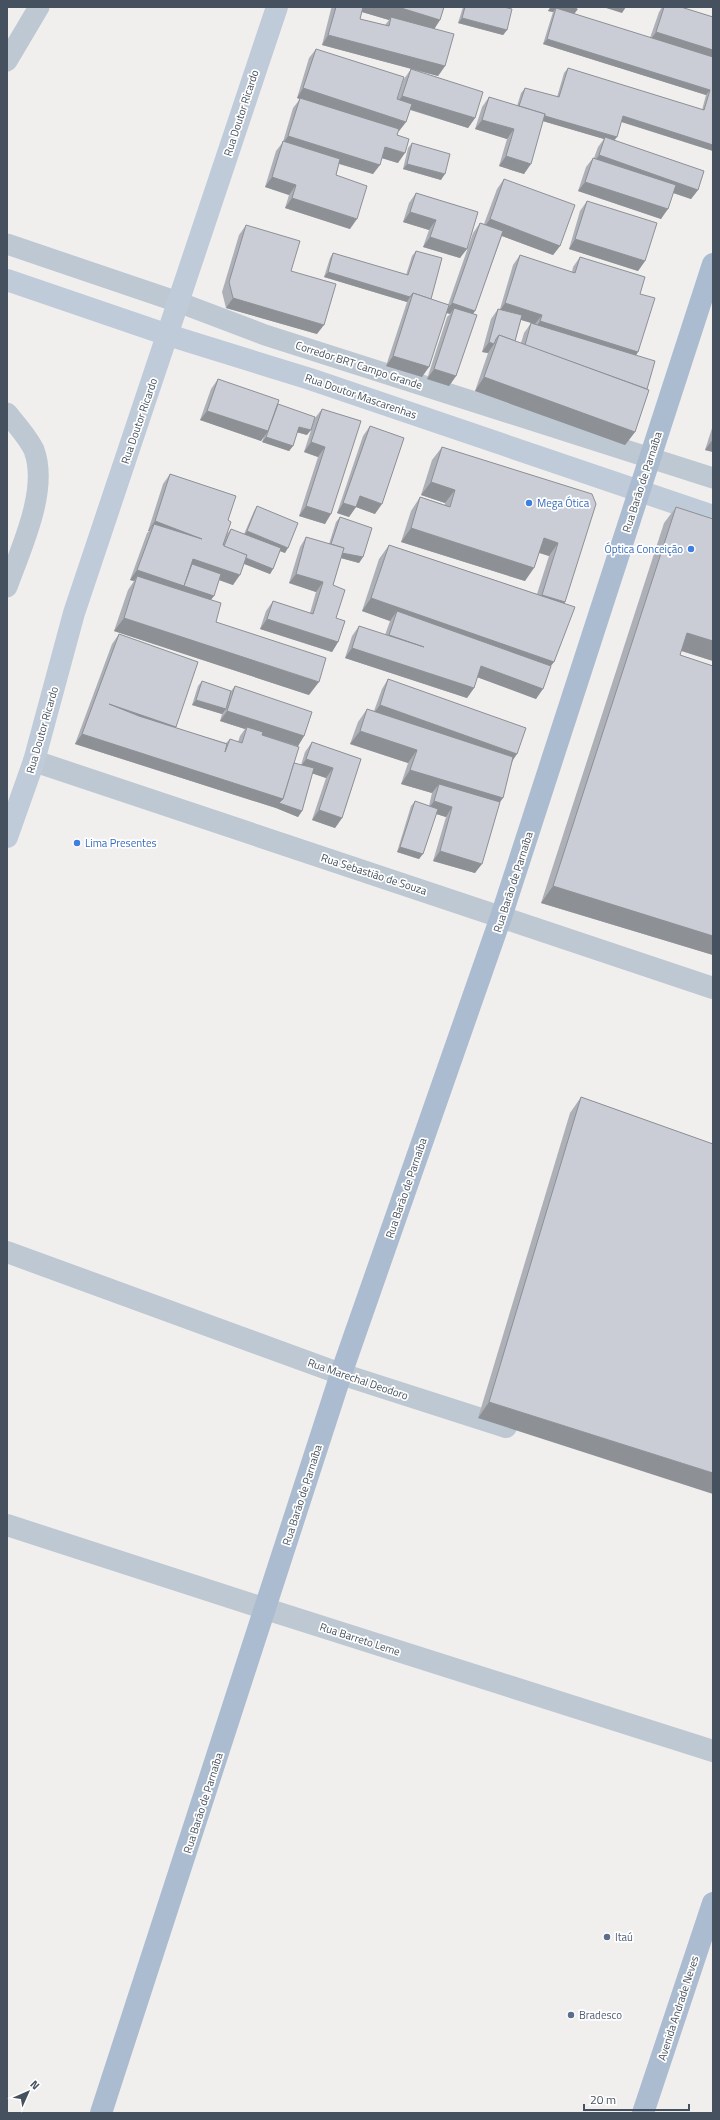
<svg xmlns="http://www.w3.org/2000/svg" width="720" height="2120" viewBox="0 0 720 2120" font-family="'Titillium Web',sans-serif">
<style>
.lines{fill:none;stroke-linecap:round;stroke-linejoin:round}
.lane{stroke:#bec8d2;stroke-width:21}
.street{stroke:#bec8d2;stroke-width:22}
.secondary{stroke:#c0cbd9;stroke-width:22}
.primary{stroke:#acbcd0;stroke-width:22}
.wall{fill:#aeb0b7;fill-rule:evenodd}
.shaded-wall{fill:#8d9095}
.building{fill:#cacdd5;stroke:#8d9095}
.shop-dot{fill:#3f7fe0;stroke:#fff;stroke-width:1.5}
.service-dot{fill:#5c6f8a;stroke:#fff;stroke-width:1.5}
.labels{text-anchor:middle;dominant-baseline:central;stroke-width:3.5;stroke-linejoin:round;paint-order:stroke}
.street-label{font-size:11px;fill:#45515e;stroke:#fff}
.shop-label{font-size:11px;fill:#366cbe;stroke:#fff;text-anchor:start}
.service-label{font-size:11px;fill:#4e5e75;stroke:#fff;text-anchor:start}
</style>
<rect width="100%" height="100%" fill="#f1efee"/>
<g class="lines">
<!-- lane -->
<g class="lane">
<polyline points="7,61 39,7"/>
<polyline points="7,244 178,302 265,335 713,478"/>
<path d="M7,413C16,424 28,437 34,450C49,490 21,548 7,587"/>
</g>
<!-- street -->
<g class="street">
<polyline points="34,761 713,988"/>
<polyline points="7,1252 341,1374 506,1427"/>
<polyline points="7,1525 266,1609 713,1751"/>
</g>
<!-- secondary -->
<g class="secondary">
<polyline points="7,280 168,335 310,379 713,516"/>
<polyline points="7,837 34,761 74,613 277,7"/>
</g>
<!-- primary -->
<g class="primary">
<polyline points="101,2113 341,1374 501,917 713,264"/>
<polyline points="643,2113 713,1903"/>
</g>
</g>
<!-- wall -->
<g class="wall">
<path d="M332,7H444L440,20L434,29L445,66L438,76L322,45L331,9ZM362,12L389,20L385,25L360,19Z"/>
<polygon points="463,7 504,7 507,30 503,35 458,23"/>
<polygon points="550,7 578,7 574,14 650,38 659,12 662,7 681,7 713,17 713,151 621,122 614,140 698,190 691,199 673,193 661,219 578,191 586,167 593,158 594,158 598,147 604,139 543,121 524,174 499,166 507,139 475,129 482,107 489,97 517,106 521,93 525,88 557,97 564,73 568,68 702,110 706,95 543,44 553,12 548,11"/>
<polygon points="316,49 397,99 404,79 411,69 475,118 468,128 410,110 406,122 399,131 398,131 397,135 398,163 382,158 373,174 339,164 336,175 350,229 285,208 289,195 265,187 276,151 283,142 293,108 300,99 297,98 309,58"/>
<polygon points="412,143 441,180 403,169 408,148"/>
<polygon points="504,179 560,246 553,255 502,236 473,314 456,376 449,386 427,379 447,317 450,314 446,313 422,377 386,366 407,302 324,277 330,258 333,253 406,275 412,256 416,251 431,299 448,305 473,233 480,223 484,224 497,189"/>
<polygon points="416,193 478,212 460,258 423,247 429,230 403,222 409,203"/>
<polygon points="587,201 645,261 638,271 569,249 580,211"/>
<polygon points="246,225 291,271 317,334 226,308 222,292 239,235"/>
<path d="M520,255L572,272L573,267L580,257L640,294L636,355L635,432L625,445L475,391L488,353L482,352L491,319L498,309H500L513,265ZM521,320L531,323L524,333L521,343L515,341Z"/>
<polygon points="218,379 277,405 307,435 297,432 293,446 289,451 262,442 264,436 261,441 200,420 211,389"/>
<polygon points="322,409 361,421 325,524 299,516 318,457 304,452 315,418"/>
<polygon points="713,425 713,452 705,450"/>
<polygon points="370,426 375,514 356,507 349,517 337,513 363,436"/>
<polygon points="442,447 592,494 565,602 564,604 551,666 536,699 477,677 474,688 467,698 345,658 352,636 359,626 385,635 390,621 362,611 379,559 389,545 537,594 549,556 539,553 525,581 401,542 411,511 420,497 445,505 445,503 421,495 432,460"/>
<polygon points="170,474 228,520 227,534 231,529 244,534 254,511 257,506 285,553 280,551 273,569 270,574 244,564 233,585 219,580 211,600 216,622 309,695 114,631 128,590 134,581 130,580 147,533 149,531 148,531 163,484"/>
<polygon points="676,507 713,519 713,661 681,651 680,655 713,666 713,955 541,903 664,523"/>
<polygon points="340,517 363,557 359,563 341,558 333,585 338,642 332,652 260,629 266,611 273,601 310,613 316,592 289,583 300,547 306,537 329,544 336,522"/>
<polygon points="119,634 176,728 226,743 230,739 238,742 240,736 245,729 220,721 222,714 192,705 198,686 202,681 231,691 235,686 304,736 298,746 294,763 301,765 305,752 312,742 361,759 342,818 335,828 312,820 326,778 312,773 302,811 298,817 276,808 75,744 112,644"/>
<polygon points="388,679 513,760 500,802 475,873 433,861 446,817 436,814 419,859 397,852 411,806 415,801 429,806 432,793 401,784 408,763 350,744 358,722 367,709 374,711 382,689"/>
<polygon points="581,1097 713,1144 478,1418 570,1113"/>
</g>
<!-- shaded-wall -->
<g class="shaded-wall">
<polygon points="345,7 398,7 440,20 431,34 391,17 389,20"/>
<polygon points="551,7 573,7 578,9 571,18 556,8 553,12 548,11"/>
<polygon points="603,7 626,7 622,13"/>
<polygon points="462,18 507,30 503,35 458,23"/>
<polygon points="656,32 713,50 713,62 649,42"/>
<polygon points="328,35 445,66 438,76 322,45"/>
<polygon points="547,39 710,90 706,95 543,44"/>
<polygon points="303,88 406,122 399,131 297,98"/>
<polygon points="402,96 475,118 468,128 396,105"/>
<polygon points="519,108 617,137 613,142 605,137 604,139 515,113"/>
<polygon points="623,116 713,145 713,151 619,121"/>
<polygon points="482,120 514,129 507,139 475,129"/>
<polygon points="288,136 380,165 373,174 281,146"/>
<polygon points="385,147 405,153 398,163 378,157"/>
<polygon points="599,155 698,190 691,199 592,165"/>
<polygon points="506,156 531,164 524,174 499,166"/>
<polygon points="407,164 445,174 441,180 403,169"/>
<polygon points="272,177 296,185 289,195 265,187"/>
<polygon points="585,182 668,209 661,219 578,191"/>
<polygon points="292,198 357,219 350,229 285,208"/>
<polygon points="410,212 436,220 429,230 403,222"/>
<polygon points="490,219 560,246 553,255 483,229"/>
<polygon points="430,237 467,249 460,258 423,247"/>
<polygon points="575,239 645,261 638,271 569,249"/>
<polygon points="328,272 410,297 407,302 324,277"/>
<polygon points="233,298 324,325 317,334 226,308"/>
<polygon points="452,303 475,311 468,321 454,308 450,314 445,312"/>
<polygon points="505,303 542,315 535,324 498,313"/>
<polygon points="540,321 638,352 632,362 533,331"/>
<polygon points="489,342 494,344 488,353 482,352"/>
<polygon points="393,356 429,367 422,377 386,366"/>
<polygon points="434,369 456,376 449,386 427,379"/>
<polygon points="484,377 635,432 625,445 475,391"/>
<polygon points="207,411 268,431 261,441 200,420"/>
<polygon points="299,427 311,430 307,435 296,432"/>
<polygon points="266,437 293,446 289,451 262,442"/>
<polygon points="713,439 713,452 705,450"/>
<polygon points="311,442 325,447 318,457 304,452"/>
<polygon points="431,482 455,490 445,503 421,495"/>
<polygon points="360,496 382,504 375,514 353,506"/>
<polygon points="343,503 356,507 349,517 337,513"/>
<polygon points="306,506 331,514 325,524 299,516"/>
<polygon points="155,521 202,539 154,524 149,531 148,531"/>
<polygon points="411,528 534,568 525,581 401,542"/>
<polygon points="247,531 288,548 285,553 243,537"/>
<polygon points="544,538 558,543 549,556 534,551"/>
<polygon points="222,549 273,569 270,574 219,554"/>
<polygon points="340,552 363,557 359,563 337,557"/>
<polygon points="193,559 240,575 233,585 188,569"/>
<polygon points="137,570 182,585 214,596 210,601 137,576 134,581 130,580"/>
<polygon points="296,574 323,582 316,592 289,583"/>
<polygon points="542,595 565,602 556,615 532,608"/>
<polygon points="371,598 554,662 544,675 397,611 390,621 362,611"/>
<polygon points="124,618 319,682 309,695 114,631"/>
<polygon points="267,619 338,642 332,652 260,629"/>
<polygon points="687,633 713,641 713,661 676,649"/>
<polygon points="389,635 424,647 382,644"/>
<polygon points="352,648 474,688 467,698 345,658"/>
<polygon points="481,666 543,689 536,699 474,676"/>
<polygon points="196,700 226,709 222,714 192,705"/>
<polygon points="109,704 176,727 169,736"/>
<polygon points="380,705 517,754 511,763 373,714"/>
<polygon points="227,711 304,736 298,746 246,730 247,727 245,729 220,721"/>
<polygon points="360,731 417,750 408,763 350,744"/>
<polygon points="82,734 283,799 302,811 298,817 276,808 75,744"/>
<polygon points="306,759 333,768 326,778 299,769"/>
<polygon points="410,770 503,798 493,812 439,784 432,793 401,784"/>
<polygon points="434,801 452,807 446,817 427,811"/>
<polygon points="319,810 342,818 335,828 312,820"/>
<polygon points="400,847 423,854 419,859 397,852"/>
<polygon points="440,851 482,864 475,873 433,861"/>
<polygon points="553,886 713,936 713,955 541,903"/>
<polygon points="489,1402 713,1473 713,1494 478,1418"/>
</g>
<!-- building -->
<g class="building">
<polygon points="336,7 363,7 360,19 389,26 391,17 454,34 445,66 328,35"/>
<polygon points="398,7 444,7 440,20"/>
<polygon points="465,7 504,7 512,9 507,30 462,18"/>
<polygon points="664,7 681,7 713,17 713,50 656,32"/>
<polygon points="556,8 713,57 713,145 623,116 617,137 545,116 545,114 519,106 525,88 559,97 568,68 704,110 710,90 547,39"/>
<polygon points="316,49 404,77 397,99 412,104 406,122 303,88"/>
<polygon points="411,69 483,92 475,118 402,96"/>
<polygon points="489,97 545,114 531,164 506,156 514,129 482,120"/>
<polygon points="300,98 399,129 397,135 409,139 405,153 385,147 380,165 288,136"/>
<polygon points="605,137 704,171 698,190 599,155"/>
<polygon points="283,141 340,159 336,175 367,186 357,219 292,198 296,185 272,177"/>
<polygon points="412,143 450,154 445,174 407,164"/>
<polygon points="593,158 676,185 668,209 585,182"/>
<polygon points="504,179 575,205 560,246 490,219"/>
<polygon points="416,193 478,212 467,249 430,237 436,220 410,212"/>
<polygon points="587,201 657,223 645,261 575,239"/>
<polygon points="480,223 503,231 475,311 452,303"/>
<polygon points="246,225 300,241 291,271 336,284 324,325 233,298 229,282"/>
<polygon points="416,251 442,258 431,299 413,293 410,297 328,272 333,253 408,275"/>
<polygon points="520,255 575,273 580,257 645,277 640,294 655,298 638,352 540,321 542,315 505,303"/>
<polygon points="413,293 449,305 429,367 393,356"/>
<polygon points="454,308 477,315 456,376 434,369"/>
<polygon points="498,309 522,315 515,341 499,335 496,339 494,344 489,342"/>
<polygon points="531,323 655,361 647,389 525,345"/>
<polygon points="499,335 649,390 635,432 484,377"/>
<polygon points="218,379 279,400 268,431 207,411"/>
<polygon points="278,404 315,417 311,430 299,427 293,446 266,437"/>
<polygon points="322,409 361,421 331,514 306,506 325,447 311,442"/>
<polygon points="370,426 404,438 382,504 360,496 356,507 343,503"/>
<polygon points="442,447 592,494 596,504 565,602 542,595 558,543 544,538 534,568 411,528 420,497 450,507 455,490 431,482"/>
<polygon points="170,474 236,496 228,520 231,522 223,545 247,555 240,575 193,559 184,586 137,570 154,524 202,539 155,521"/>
<polygon points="257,506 298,523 288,548 247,531"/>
<polygon points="676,507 713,519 713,641 687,633 680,655 713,666 713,936 553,886"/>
<polygon points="340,517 372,528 363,557 342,553 344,548 331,544"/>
<polygon points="231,529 281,548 273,569 246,558 247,555 224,546"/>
<polygon points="306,537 344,548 333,585 345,590 336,618 345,621 338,642 267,619 273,601 313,614 323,582 296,574"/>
<polygon points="389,545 575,607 554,662 371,598"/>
<polygon points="192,564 221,574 214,596 184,586"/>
<polygon points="137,576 221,603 216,622 326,658 319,682 124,618"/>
<polygon points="397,611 551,666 543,689 481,666 474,688 352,648 359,626 424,647 389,635"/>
<polygon points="119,634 198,662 176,727 109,704 139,716 227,744 225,752 230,739 242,743 247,727 263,732 262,735 299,747 283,799 82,734"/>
<polygon points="388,679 526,728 517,754 380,705"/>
<polygon points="202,681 231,691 226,709 196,700"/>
<polygon points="235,686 312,712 304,736 227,711"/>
<polygon points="367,709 513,757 503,798 410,770 417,750 360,731"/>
<polygon points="312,742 361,759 342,818 319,810 333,768 306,759"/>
<polygon points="294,763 314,768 302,811 279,803 283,799"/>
<polygon points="439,784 500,802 482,864 440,851 452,807 434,801"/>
<polygon points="415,801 438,809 423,854 400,847"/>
<polygon points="581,1097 713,1144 713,1473 489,1402"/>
</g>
<!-- markers -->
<g class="shop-dot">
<circle cx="529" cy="503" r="4"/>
<circle cx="691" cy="549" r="4"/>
<circle cx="77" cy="843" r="4"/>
</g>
<g class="service-dot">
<circle cx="607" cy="1937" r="4"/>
<circle cx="571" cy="2015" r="4"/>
</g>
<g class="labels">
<!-- street labels -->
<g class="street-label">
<text transform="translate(241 113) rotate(-72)">Rua Doutor Ricardo</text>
<text transform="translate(359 365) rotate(18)">Corredor BRT Campo Grande</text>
<text transform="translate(361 396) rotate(19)">Rua Doutor Mascarenhas</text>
<text transform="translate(139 421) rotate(-71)">Rua Doutor Ricardo</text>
<text transform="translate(642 482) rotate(-72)">Rua Barão de Parnaíba</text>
<text transform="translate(42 730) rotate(-74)">Rua Doutor Ricardo</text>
<text transform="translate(374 874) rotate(18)">Rua Sebastião de Souza</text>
<text transform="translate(513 882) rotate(-72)">Rua Barão de Parnaíba</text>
<text transform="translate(406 1188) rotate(-71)">Rua Barão de Parnaíba</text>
<text transform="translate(358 1379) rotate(19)">Rua Marechal Deodoro</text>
<text transform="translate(302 1495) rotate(-72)">Rua Barão de Parnaíba</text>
<text transform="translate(360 1639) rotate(18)">Rua Barreto Leme</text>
<text transform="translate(203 1803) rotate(-72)">Rua Barão de Parnaíba</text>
<text transform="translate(678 2008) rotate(-72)">Avenida Andrade Neves</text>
</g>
<!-- shop labels -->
<g class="shop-label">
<text x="537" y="503">Mega Ótica</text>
<text x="683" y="549" text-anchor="end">Óptica Conceição</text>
<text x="85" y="843">Lima Presentes</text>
</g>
<!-- service labels -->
<g class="service-label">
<text x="615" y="1937">Itaú</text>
<text x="579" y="2015">Bradesco</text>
</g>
</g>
<!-- border -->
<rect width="720" height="2120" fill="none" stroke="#45515e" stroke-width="16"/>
<!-- north arrow -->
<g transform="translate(28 2092) rotate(45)" stroke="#ffffff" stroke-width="3" paint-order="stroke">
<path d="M0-3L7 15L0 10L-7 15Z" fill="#45515e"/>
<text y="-6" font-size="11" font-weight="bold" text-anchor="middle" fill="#45515e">N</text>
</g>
<!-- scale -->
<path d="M584 2104v6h105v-6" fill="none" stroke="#45515e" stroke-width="2"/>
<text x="590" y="2104" font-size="12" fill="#45515e" stroke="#ffffff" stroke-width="3" paint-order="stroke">20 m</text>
</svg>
